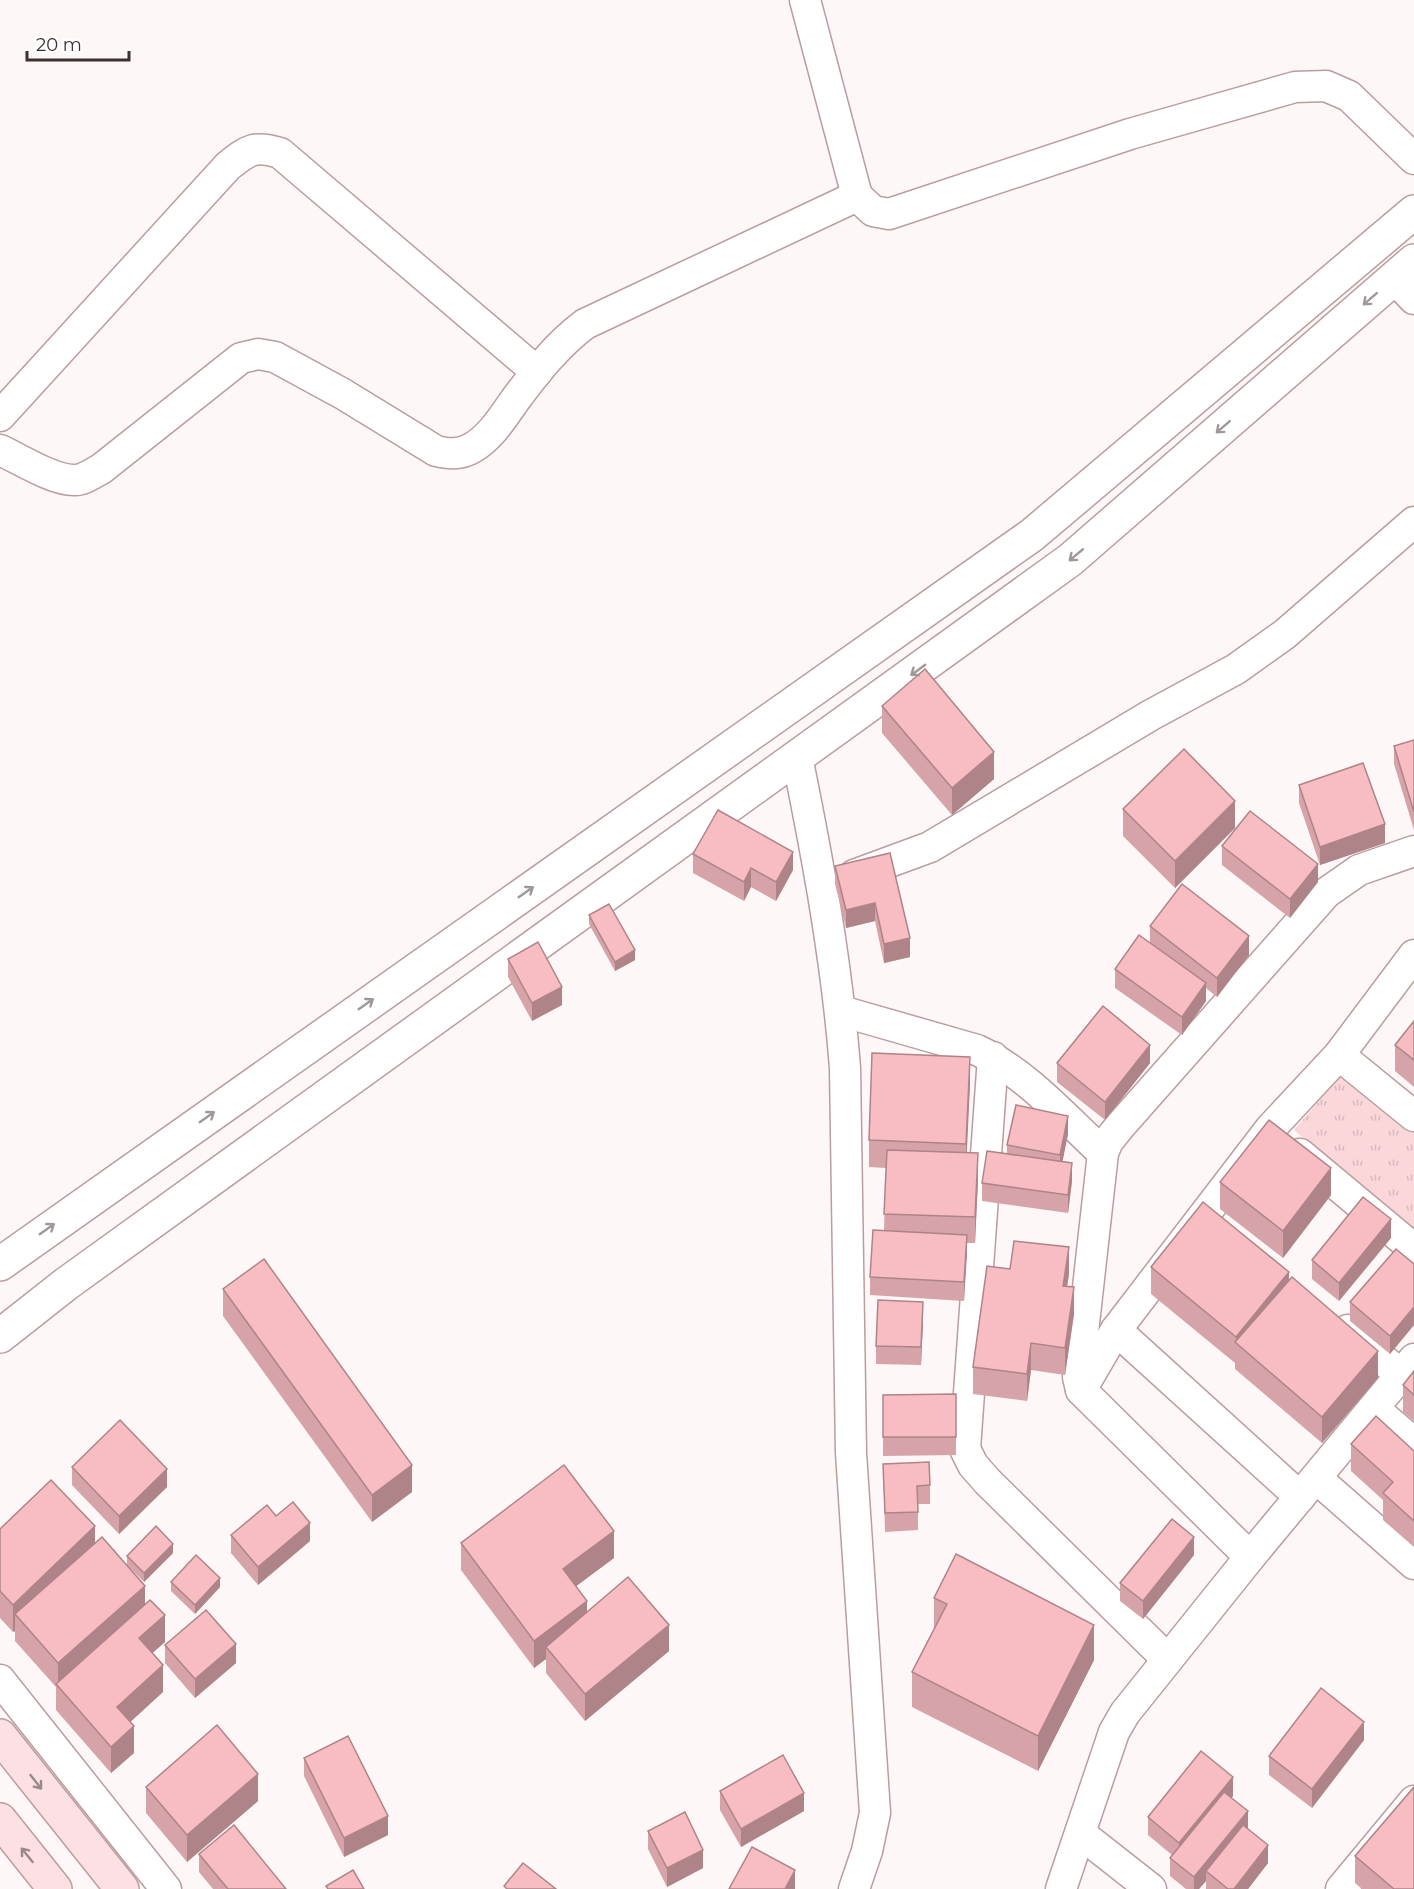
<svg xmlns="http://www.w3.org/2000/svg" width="1414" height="1889" viewBox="0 0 1414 1889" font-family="Montserrat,sans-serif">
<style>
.park{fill:url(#park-tufts)}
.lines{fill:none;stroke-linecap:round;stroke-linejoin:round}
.minor-casing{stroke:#ba9d9f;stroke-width:33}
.tertiary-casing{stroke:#ba9d9f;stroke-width:36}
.secondary-casing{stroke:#ba9d9f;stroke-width:36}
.minor{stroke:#fff;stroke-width:30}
.tertiary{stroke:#fff;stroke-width:33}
.secondary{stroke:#fce0e3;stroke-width:33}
.wall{fill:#d5a3a8}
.shaded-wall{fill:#ae8488}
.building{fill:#f8bdc3;stroke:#ae8488;stroke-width:1.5}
.oneway{stroke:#9e9898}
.oneway2{stroke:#9c888a}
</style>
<defs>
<pattern id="park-tufts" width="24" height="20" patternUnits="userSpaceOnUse" patternTransform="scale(1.5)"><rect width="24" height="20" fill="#fbd7da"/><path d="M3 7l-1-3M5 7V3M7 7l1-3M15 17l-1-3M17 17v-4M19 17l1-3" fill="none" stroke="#d8b9bc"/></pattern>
</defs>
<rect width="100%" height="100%" fill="#fef7f8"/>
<!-- park -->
<polygon class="park" points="1344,1072 1414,1133 1414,1236 1294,1130"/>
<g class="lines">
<!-- minor casing -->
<g class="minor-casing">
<g id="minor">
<polyline points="805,0 857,196 873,211 889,214 1130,134 1295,87 1326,86 1349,96 1414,159"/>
<polyline points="1394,278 1414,299"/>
<path d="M0,416L228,166C248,150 254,145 280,153L537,372"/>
<path d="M0,450C20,459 54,481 75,480C84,480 93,473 101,469L241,358L258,354L275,357L343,394L436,451C449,454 460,455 472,448C491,437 503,417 515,400C536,372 557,345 585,324L857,196"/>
<path d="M797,757C818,860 837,963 845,1068L851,1453L875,1813L867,1851L854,1889"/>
<polyline points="854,875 930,847 1151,715 1236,669 1285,634 1414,522"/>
<path d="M841,1011L977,1050C1026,1073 1064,1117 1103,1153"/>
<polyline points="1339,1055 1414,1116"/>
<polyline points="993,1057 965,1449 973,1465 987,1481 1167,1659"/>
<polyline points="1300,1154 1414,1249"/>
<polyline points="1116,1330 1300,1497"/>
<polyline points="1348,1330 1401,1375"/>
<polyline points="1081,1390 1116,1330 1270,1129 1339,1055 1414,955"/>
<polyline points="1374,1409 1414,1443"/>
<polyline points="1316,1478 1414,1564"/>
<polyline points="1250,1557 1081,1390 1078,1377 1103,1153 1108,1141 1121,1125 1326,893 1359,870 1414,851"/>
<polyline points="0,1680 166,1889"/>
<polyline points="1081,1834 1151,1889"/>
<polyline points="1061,1889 1114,1732 1125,1713 1250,1557 1414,1359"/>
<polyline points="1341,1889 1414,1801"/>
</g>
</g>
<!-- tertiary casing -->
<g class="tertiary-casing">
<g id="tertiary">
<polyline points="0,1264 1032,535 1414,212"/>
<polyline points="0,1336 66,1284 1070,560 1414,261"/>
</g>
</g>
<!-- secondary casing -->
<g class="secondary-casing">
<g id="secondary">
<polyline points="0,1736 122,1889"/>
<polyline points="0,1820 55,1889"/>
</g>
</g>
<!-- minor -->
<use href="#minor" class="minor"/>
<!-- tertiary -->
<use href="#tertiary" class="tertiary"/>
<!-- secondary -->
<use href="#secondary" class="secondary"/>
</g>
<!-- wall -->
<g class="wall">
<polygon points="882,706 994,779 952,815 882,733"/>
<polygon points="1414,740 1414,830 1394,764 1394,746"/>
<polygon points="1299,785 1385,843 1320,865 1299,803"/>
<polygon points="1123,809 1235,828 1175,888 1123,836"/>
<polygon points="1222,846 1318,882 1290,918 1222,865"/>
<polygon points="890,853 910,957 884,963 875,921 846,928 835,884 835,866"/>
<polygon points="693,854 793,870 776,901 751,887 744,901 693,873"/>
<polygon points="589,915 635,960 615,971 589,924"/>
<polygon points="1150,926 1249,955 1217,997 1206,988 1206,1001 1182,1035 1115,988 1115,969 1150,943"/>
<polygon points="508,959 562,1005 532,1021 508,977"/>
<polygon points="1414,1021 1414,1087 1395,1071 1395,1045"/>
<polygon points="1057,1063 1150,1063 1105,1120 1057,1082"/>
<polygon points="970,1084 966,1153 978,1180 975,1243 967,1243 964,1301 870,1295 870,1277 884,1230 886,1168 869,1167 869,1140"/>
<polygon points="1068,1134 1062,1162 1072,1181 1068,1213 982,1201 982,1183 1007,1154 1007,1145"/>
<polygon points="1220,1182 1331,1195 1283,1258 1220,1209"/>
<polygon points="1391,1238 1339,1301 1312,1279 1312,1260"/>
<polygon points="1414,1264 1414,1325 1390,1354 1350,1321 1350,1302"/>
<polygon points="1151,1267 1289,1279 1378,1378 1322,1443 1235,1369 1235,1363 1151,1294"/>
<polygon points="1069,1274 1067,1286 1074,1314 1065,1375 1031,1370 1027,1401 973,1394 973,1367"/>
<polygon points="223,1289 412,1492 372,1522 223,1316"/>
<polygon points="923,1320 921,1365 876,1364 876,1346"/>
<polygon points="1414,1371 1414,1421 1403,1412 1403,1385"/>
<polygon points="956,1394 956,1455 883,1456 883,1395"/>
<polygon points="1351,1444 1414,1451 1414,1547 1383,1520 1383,1500 1351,1471"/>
<polygon points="883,1464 930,1485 930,1504 918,1504 918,1530 885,1532"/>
<polygon points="72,1467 167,1487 119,1534 72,1485"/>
<polygon points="276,1516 310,1541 258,1585 231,1553 231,1535"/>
<polygon points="0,1529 95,1542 145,1605 165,1642 152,1653 163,1692 130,1722 134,1753 111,1773 56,1710 56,1687 15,1641 15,1631 13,1632 0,1618"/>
<polygon points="461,1543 614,1558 576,1586 587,1611 669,1651 585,1721 546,1673 546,1659 534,1668 461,1570"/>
<polygon points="173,1553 144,1582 127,1565 127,1556"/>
<polygon points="1194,1555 1143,1619 1120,1601 1120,1583"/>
<polygon points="171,1582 220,1587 195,1614 171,1591"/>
<polygon points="934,1598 1094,1660 1038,1771 912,1707 912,1672 934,1629"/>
<polygon points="165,1645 236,1663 195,1698 165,1663"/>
<polygon points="1364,1740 1312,1808 1269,1775 1269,1756"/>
<polygon points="304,1758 388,1835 344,1857 304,1776"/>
<polygon points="146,1787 258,1801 187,1862 146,1813"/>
<polygon points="720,1791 804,1811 741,1847 720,1810"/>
<polygon points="1233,1796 1231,1798 1248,1829 1268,1863 1248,1889 1206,1889 1206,1881 1199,1889 1186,1889 1170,1876 1170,1858 1172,1855 1148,1835 1148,1817"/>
<polygon points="648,1831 703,1868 667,1887 648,1849"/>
<polygon points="199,1854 286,1889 213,1889 199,1872"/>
<polygon points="1355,1856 1414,1889 1362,1889 1355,1883"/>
</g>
<!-- shaded-wall -->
<g class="shaded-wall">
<polygon points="994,752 994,779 952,815 952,788"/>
<polygon points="1235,801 1235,828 1175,888 1175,861"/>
<polygon points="1385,824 1385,843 1320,865 1320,847"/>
<polygon points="793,852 793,870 776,901 776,882"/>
<polygon points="1318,864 1318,882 1290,918 1290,899"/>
<polygon points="751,868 751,887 744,901 744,882"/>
<polygon points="875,903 875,921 846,928 846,910"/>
<polygon points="1249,936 1249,955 1217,997 1217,978"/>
<polygon points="910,938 910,957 884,963 884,944"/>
<polygon points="635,950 635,960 615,971 615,962"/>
<polygon points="1206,983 1206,1001 1182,1035 1182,1017"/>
<polygon points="562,987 562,1005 532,1021 532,1003"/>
<polygon points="1150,1045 1150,1063 1105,1120 1105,1102"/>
<polygon points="970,1057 970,1084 966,1171 966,1144"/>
<polygon points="1068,1116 1068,1134 1060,1174 1060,1155"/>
<polygon points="978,1153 978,1180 975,1243 975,1217"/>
<polygon points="1072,1163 1072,1181 1068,1213 1068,1195"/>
<polygon points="1331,1168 1331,1195 1283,1258 1283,1231"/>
<polygon points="1391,1219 1391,1238 1339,1301 1339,1283"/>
<polygon points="967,1235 967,1254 964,1301 964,1282"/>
<polygon points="1069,1247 1069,1274 1063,1312 1063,1286"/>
<polygon points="1289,1272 1289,1299 1236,1343 1236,1337"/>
<polygon points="1074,1287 1074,1314 1065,1375 1065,1348"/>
<polygon points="923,1302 923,1320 921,1365 921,1347"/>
<polygon points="1414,1307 1414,1325 1390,1354 1390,1336"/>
<polygon points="1031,1343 1031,1370 1027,1401 1027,1374"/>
<polygon points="1378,1351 1378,1378 1322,1443 1322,1417"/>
<polygon points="412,1465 412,1492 372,1522 372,1495"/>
<polygon points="167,1469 167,1487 119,1534 119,1516"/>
<polygon points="310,1523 310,1541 258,1585 258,1567"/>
<polygon points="95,1526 95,1553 15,1614 15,1631 13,1632 13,1605"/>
<polygon points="614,1531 614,1558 563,1596 563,1569"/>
<polygon points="1194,1537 1194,1555 1143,1619 1143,1601"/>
<polygon points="173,1544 173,1553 144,1582 144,1573"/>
<polygon points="220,1578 220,1587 195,1614 195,1605"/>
<polygon points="145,1586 145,1613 58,1687 58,1663"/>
<polygon points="587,1601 587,1628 546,1647 546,1659 534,1668 534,1641"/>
<polygon points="165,1615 165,1642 139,1665 139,1638"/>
<polygon points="669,1625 669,1651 585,1721 585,1694"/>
<polygon points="1094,1625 1094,1660 1038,1771 1038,1736"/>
<polygon points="236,1644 236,1663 195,1698 195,1679"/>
<polygon points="163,1665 163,1692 117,1734 117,1707"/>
<polygon points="1364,1722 1364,1740 1312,1808 1312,1789"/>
<polygon points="134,1726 134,1753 111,1773 111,1747"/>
<polygon points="258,1774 258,1801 187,1862 187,1835"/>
<polygon points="1233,1777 1233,1796 1179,1861 1179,1843"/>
<polygon points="804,1793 804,1811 741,1847 741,1829"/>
<polygon points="1248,1811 1248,1829 1206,1871 1206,1881 1199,1889 1194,1889 1194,1877"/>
<polygon points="388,1816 388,1835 344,1857 344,1838"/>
<polygon points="1268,1845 1268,1863 1248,1889 1234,1889"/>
<polygon points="703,1850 703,1868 667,1887 667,1868"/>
<polygon points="795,1870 795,1889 785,1889"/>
</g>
<!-- building -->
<g class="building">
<polygon points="925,669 994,752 952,788 882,706"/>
<polygon points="1414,740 1414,812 1394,746"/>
<polygon points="1184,749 1235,801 1175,861 1123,809"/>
<polygon points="1363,763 1385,824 1320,847 1299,785"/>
<polygon points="718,810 793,852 776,882 751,868 744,882 693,854"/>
<polygon points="1250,811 1318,864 1290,899 1222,846"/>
<polygon points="890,853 910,938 884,944 875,903 846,910 835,866"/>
<polygon points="1182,884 1249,936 1217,978 1150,926"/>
<polygon points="609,904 635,950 615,962 589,915"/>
<polygon points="1139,935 1206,983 1182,1017 1115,969"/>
<polygon points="538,942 562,987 532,1003 508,959"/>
<polygon points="1103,1006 1150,1045 1105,1102 1057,1063"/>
<polygon points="1414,1021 1414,1060 1395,1045"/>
<polygon points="872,1053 970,1057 966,1144 869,1140"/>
<polygon points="1016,1105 1068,1116 1060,1155 1007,1145"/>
<polygon points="1269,1120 1331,1168 1283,1231 1220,1182"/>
<polygon points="887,1150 978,1153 975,1217 884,1214"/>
<polygon points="987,1151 1072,1163 1068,1195 982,1183"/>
<polygon points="1363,1197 1391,1219 1339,1283 1312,1260"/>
<polygon points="1203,1202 1289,1272 1236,1337 1151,1267"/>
<polygon points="873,1230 967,1235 964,1282 870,1277"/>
<polygon points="1014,1241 1069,1247 1063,1286 1074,1287 1065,1348 1031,1343 1027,1374 973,1367 987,1266 1010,1269"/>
<polygon points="1396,1249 1414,1264 1414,1307 1390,1336 1350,1302"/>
<polygon points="264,1259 412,1465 372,1495 223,1289"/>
<polygon points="1292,1277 1378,1351 1322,1417 1235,1342"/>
<polygon points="878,1300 923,1302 921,1347 876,1346"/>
<polygon points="1414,1371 1414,1395 1403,1385"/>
<polygon points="956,1394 956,1437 883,1437 883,1395"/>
<polygon points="1376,1416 1414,1451 1414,1521 1383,1493 1393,1482 1351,1444"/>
<polygon points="120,1420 167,1469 119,1516 72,1467"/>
<polygon points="929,1462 930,1485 917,1486 918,1512 885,1513 883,1464"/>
<polygon points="564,1465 614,1531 563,1569 587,1601 534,1641 461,1543"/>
<polygon points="51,1480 95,1526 13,1605 0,1591 0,1529"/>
<polygon points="293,1502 310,1523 258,1567 231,1535 267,1505 276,1516"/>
<polygon points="1172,1519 1194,1537 1143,1601 1120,1583"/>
<polygon points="156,1526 173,1544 144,1573 127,1556"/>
<polygon points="102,1537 145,1586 58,1663 15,1614"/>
<polygon points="956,1554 1094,1625 1038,1736 912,1672 947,1604 934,1598"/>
<polygon points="196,1555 220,1578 195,1605 171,1582"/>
<polygon points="628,1577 669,1625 585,1694 546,1647"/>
<polygon points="150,1600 165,1615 139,1638 163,1665 117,1707 134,1726 111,1747 56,1684"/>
<polygon points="206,1610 236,1644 195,1679 165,1645"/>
<polygon points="1321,1688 1364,1722 1312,1789 1269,1756"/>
<polygon points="217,1725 258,1774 187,1835 146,1787"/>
<polygon points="348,1736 388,1816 344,1838 304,1758"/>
<polygon points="1201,1751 1233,1777 1179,1843 1148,1817"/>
<polygon points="783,1755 804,1793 741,1829 720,1791"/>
<polygon points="1414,1787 1414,1889 1394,1889 1355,1856"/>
<polygon points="1224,1792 1248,1811 1194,1877 1170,1858"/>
<polygon points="685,1812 703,1850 667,1868 648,1831"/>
<polygon points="234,1825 286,1889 228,1889 199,1854"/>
<polygon points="1243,1825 1268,1845 1234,1889 1228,1889 1206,1871"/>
<polygon points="752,1847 795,1870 785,1889 729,1889"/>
<polygon points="523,1863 556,1889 507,1889 504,1886"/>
<polygon points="353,1870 364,1889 328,1889 326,1886"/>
</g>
<!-- one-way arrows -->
<defs><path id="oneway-shaft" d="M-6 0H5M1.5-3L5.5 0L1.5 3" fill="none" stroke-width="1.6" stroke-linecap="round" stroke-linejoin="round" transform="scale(1.5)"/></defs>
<g class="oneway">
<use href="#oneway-shaft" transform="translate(1370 299) rotate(139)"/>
<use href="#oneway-shaft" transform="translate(1223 427) rotate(139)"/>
<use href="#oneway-shaft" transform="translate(1076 555) rotate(140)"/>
<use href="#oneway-shaft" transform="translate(918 670) rotate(144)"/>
<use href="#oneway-shaft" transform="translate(526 892) rotate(-35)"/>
<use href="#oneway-shaft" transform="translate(366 1004) rotate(-35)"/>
<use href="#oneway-shaft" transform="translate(207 1117) rotate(-35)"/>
<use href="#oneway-shaft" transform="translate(47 1229) rotate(-35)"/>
</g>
<g class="oneway2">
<use href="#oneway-shaft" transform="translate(36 1782) rotate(52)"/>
<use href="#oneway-shaft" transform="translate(27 1855) rotate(-129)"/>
</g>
<!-- scale -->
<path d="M27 51v9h102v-9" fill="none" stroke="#3c3031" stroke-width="3"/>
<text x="36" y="51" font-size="18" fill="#3c3031" stroke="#ffffff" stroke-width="4.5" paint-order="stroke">20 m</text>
</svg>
